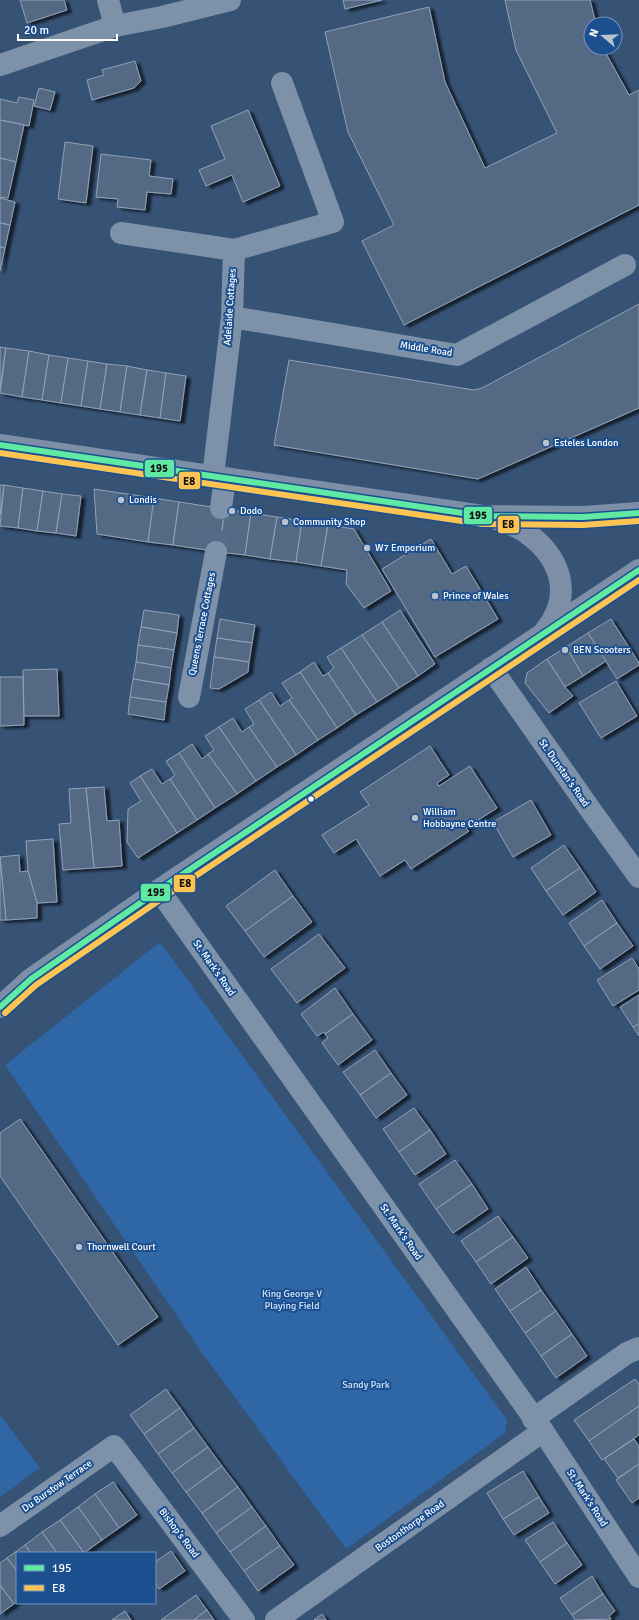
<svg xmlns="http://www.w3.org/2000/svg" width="639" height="1620" viewBox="0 0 639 1620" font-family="Signika,sans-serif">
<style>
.green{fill:#2f66a5}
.building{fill:#526984;stroke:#92a2b6;filter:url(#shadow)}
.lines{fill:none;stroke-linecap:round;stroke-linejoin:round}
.minor-tunnel{stroke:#546c89;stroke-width:22;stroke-dasharray:22 11;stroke-linecap:butt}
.minor{stroke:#7d92a8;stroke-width:22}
.major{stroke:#7d8ea7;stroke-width:22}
.bus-1-casing{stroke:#1b4f8f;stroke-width:9}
.bus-2-casing{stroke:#1b4f8f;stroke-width:9}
.bus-1{stroke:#60e9a3;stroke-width:6}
.bus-2{stroke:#fcc553;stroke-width:6}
.poi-dot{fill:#b9c2ce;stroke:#1b4f8f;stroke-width:1.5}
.bus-dot{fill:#fff;stroke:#1b4f8f;stroke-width:1.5}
.labels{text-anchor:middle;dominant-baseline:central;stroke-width:4;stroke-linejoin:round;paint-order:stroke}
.street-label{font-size:10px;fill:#fff;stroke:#1b4f8f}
.poi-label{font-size:10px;fill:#fff;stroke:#1b4f8f;text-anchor:start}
.park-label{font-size:10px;fill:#cfe3fa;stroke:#1b4f8f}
.line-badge{stroke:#1b4f8f;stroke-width:1.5}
.pale-badge-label{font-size:11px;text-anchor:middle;font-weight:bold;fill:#111}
</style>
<defs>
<filter id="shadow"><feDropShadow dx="4.5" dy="2.5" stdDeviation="1" flood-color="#0009"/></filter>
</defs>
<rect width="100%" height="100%" fill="#365274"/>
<!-- green -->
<g class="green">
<polygon points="160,942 507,1420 505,1433 346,1549 203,1354 5,1065"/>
<polygon points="0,1415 40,1468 0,1497"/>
</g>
<!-- building -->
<g class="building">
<polygon points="20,0 64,0 67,10 27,23"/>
<polygon points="343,0 382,0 345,9"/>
<polygon points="505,0 590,0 596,24 591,24 591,48 603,48 629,95 639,90 639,205 404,325 362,241 394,225 348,132 325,32 429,7 445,82 485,168 557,133 516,50"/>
<polygon points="135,61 141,81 134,88 92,100 87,80 104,75 102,70"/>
<polygon points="39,88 55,92 50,110 34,106"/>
<polygon points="19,97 34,100 29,126 0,120 0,99 17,103"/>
<polygon points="248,110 280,186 243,202 232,175 206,186 199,170 225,159 211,126"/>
<polygon points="0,120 24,125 16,162 0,158"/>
<polygon points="65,142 93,146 86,203 58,199"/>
<polygon points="101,154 151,160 149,176 173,179 171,194 147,192 145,210 117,207 118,199 96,197"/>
<polygon points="0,158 16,162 8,198 0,197"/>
<polygon points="0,198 15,202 10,225 0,223"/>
<polygon points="0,223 10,225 5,248 0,247"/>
<polygon points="0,247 5,248 0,271"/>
<polygon points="639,304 639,408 478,479 274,445 289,360 474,390 482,388"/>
<polygon points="0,347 6,348 0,389"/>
<polygon points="6,348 29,351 22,397 0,393"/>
<polygon points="29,351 49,355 42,400 22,397"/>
<polygon points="49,355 68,358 61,403 42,400"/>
<polygon points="68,358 88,361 81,406 61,403"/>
<polygon points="88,361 107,364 100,409 81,406"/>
<polygon points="107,364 127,366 120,412 100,409"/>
<polygon points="127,366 147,370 140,415 120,412"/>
<polygon points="147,370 166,373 160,418 140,415"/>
<polygon points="166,373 186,376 180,421 160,418"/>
<polygon points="0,485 4,485 0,515"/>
<polygon points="4,485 23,488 18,528 0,526"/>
<polygon points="23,488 43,491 37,531 18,528"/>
<polygon points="94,489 154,498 148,542 97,534"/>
<polygon points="43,491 62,494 56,533 37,531"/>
<polygon points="62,494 81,496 76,536 56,533"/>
<polygon points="154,498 179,502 173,545 148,542"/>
<polygon points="179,502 225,509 219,552 173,545"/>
<polygon points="225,509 251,513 245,555 219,552"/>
<polygon points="251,513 277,517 270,559 245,555"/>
<polygon points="277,517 302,521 296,562 270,559"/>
<polygon points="302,521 328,525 321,566 296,562"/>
<polygon points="328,525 354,529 391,591 364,608 346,584 347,570 321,566"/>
<polygon points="431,539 452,574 466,566 498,619 435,657 382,569"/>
<polygon points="144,610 179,615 177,633 141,627"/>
<polygon points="400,610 435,664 418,676 382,622"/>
<polygon points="220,619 255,625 252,643 217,638"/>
<polygon points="611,619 639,663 639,665 617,679 588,633"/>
<polygon points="382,622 418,676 399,688 362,635"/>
<polygon points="141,627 177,633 174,650 138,645"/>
<polygon points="588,633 606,661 583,676 566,647"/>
<polygon points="362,635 399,688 377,702 341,648"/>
<polygon points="217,638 252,643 249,662 214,657"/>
<polygon points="138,645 174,650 171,668 136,662"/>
<polygon points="566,647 583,676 565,687 547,659"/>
<polygon points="341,648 377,702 356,715 328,673 334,668 327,657"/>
<polygon points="214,657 249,662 248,672 219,689 210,688"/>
<polygon points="547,659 565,687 573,696 549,713 525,683 527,673"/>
<polygon points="136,662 171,668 169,685 133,679"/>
<polygon points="314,662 323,676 328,673 356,715 337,728 300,672"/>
<polygon points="57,669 59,716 24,716 23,670"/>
<polygon points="300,672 337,728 318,740 289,700 292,698 282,683"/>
<polygon points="0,677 23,677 24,725 0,726"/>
<polygon points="133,679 169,685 166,702 130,697"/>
<polygon points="616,681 637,716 601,738 579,703"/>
<polygon points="271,692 280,706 289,700 318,740 296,755 259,700"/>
<polygon points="130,697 166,702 164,720 128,714"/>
<polygon points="259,700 296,755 277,767 249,727 254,724 245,709"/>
<polygon points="233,718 242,732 249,727 277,767 256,781 219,727"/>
<polygon points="219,727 256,781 237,794 208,754 214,750 205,736"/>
<polygon points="192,744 202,759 208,754 237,794 215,808 179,753"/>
<polygon points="430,746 449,775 437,783 439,786 470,766 497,808 466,828 469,831 411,869 405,860 380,876 356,839 334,853 322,835 369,805 360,792"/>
<polygon points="179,753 215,808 197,820 170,779 175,775 166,761"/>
<polygon points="152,769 162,784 170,779 197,820 177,833 140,776"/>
<polygon points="140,776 177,833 138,858 127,842 128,809 141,801 130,783"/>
<polygon points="104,787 107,821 119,820 122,866 94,868 86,788"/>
<polygon points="86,788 94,868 63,870 59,824 71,823 69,789"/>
<polygon points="531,800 551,835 513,857 493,822"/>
<polygon points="53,839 57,902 37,903 28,871 26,841"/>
<polygon points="564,845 580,868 546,891 531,868"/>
<polygon points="19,855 20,872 28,871 37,903 37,918 6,920 0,857"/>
<polygon points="0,857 6,920 0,920"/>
<polygon points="580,868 596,892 563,915 546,891"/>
<polygon points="275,870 293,896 245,931 226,906"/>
<polygon points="293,896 312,922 264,957 245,931"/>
<polygon points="602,900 617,923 584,946 569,923"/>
<polygon points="617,923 633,946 600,969 584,946"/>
<polygon points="319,934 345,968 297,1003 271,969"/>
<polygon points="632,958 639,969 639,990 613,1006 597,980"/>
<polygon points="335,988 353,1014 325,1034 324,1032 317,1036 301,1014"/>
<polygon points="639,995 639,1024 633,1027 620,1007"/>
<polygon points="353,1014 372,1040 338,1065 322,1043 328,1038 325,1034"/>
<polygon points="639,1024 639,1036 633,1027"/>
<polygon points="375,1050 391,1073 360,1095 343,1072"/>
<polygon points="391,1073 407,1095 376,1118 360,1095"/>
<polygon points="414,1108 430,1130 399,1152 383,1129"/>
<polygon points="20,1119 158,1317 118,1345 0,1176 0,1133"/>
<polygon points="430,1130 446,1154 415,1175 399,1152"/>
<polygon points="455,1160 472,1184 436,1209 419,1184"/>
<polygon points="472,1184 488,1209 453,1233 436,1209"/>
<polygon points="498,1216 513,1237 476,1262 461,1241"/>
<polygon points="513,1237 528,1258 491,1284 476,1262"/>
<polygon points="526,1267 541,1290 510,1311 495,1289"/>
<polygon points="541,1290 556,1311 525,1333 510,1311"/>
<polygon points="556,1311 572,1334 541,1356 525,1333"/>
<polygon points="572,1334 587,1356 556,1378 541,1356"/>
<polygon points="635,1379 639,1384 639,1406 589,1441 574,1420"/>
<polygon points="166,1389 180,1408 144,1434 130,1415"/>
<polygon points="639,1406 639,1435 602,1460 589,1441"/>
<polygon points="180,1408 194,1428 158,1454 144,1434"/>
<polygon points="194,1428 208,1447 172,1473 158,1454"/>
<polygon points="634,1439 639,1446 639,1464 618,1478 604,1459"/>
<polygon points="208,1447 222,1466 186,1492 172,1473"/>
<polygon points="639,1464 639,1498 632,1503 616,1480"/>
<polygon points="222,1466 238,1487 202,1513 186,1492"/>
<polygon points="523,1471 539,1497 503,1519 487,1493"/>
<polygon points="113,1482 137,1515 119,1528 95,1494"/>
<polygon points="238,1487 252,1507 216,1533 202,1513"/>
<polygon points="95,1494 119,1528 102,1540 78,1507"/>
<polygon points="539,1497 549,1513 514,1535 503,1519"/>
<polygon points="78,1507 102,1540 84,1553 60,1520"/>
<polygon points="252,1507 266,1526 230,1552 216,1533"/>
<polygon points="60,1520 84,1553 57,1553 42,1532"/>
<polygon points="553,1522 567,1543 540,1562 525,1540"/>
<polygon points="266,1526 280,1546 244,1571 230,1552"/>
<polygon points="42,1532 57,1553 31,1553 25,1545"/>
<polygon points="567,1543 582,1565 555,1584 540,1562"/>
<polygon points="25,1545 31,1553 17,1553 17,1571 7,1558"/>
<polygon points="280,1546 294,1565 258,1591 244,1571"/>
<polygon points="171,1551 185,1571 159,1589 155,1583 155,1562"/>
<polygon points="7,1558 17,1571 17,1601 14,1604 0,1585 0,1563"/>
<polygon points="592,1576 603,1594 572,1615 560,1598"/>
<polygon points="0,1585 14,1604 0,1614"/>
<polygon points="603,1594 615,1611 609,1616 611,1619 575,1620 572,1615"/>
<polygon points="196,1595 207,1610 194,1620 161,1620"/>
<polygon points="207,1610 214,1620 194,1620"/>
<polygon points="125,1611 131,1620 112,1620"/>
<polygon points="322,1614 326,1620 314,1620"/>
</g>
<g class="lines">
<!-- minor-tunnel -->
<polyline class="minor-tunnel" points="216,552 221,508"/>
<!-- minor -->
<g class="minor">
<polyline points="108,0 115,26"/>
<polyline points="0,65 115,26 162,17 230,0"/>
<polyline points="121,233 234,250 333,222 282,83"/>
<polyline points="232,317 457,355 625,265"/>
<polyline points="213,476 232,317 234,250"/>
<polyline points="221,508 225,478"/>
<polyline points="491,668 592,812 639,877"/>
<polyline points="189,697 216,552"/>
<polyline points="159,890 543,1431 639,1577"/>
<polyline points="533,1419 627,1353 639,1348"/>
<polyline points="0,1526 114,1446 244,1620"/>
<polyline points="276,1620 543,1431"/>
</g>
<!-- major -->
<g class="major">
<polyline points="0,445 483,516 583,517 639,513"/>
<path d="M499,520C549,535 582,586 545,631"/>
<polyline points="0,1007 31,979 159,890 639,570"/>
</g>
<!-- bus-1 casing -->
<g class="bus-1-casing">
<g id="bus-1">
<polyline points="0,445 483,516 583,517 639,513"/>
<polyline points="0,1007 31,979 159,890 639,570"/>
</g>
</g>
<!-- bus-2 casing -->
<g class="bus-2-casing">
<g id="bus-2">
<polyline points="0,453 482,524 583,525 639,521"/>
<polyline points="5,1013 36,985 164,897 639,580"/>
</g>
</g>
<!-- bus-1 -->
<use href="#bus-1" class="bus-1"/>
<!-- bus-2 -->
<use href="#bus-2" class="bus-2"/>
</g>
<!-- markers -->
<g class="poi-dot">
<circle cx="546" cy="443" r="4"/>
<circle cx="121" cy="500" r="4"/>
<circle cx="232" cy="511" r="4"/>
<circle cx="285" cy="522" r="4"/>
<circle cx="367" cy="548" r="4"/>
<circle cx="435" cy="596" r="4"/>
<circle cx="565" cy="650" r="4"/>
<circle cx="415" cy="818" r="4"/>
<circle cx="79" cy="1247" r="4"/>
</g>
<circle class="bus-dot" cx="311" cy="799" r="3.5"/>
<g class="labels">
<!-- street labels -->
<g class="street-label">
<text transform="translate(230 307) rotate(-86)">Adelaide Cottages</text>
<text transform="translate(426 349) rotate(9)">Middle Road</text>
<text transform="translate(202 624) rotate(-79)">Queens Terrace Cottages</text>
<text transform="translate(564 773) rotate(55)">St. Dunstan's Road</text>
<text transform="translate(214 968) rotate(55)">St. Mark's Road</text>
<text transform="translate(401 1232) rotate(55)">St. Mark's Road</text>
<text transform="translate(57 1486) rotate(-35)">Du Burstow Terrace</text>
<text transform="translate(587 1498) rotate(57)">St. Mark's Road</text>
<text transform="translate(410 1526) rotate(-35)">Bostonthorpe Road</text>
<text transform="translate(179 1533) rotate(53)">Bishop's Road</text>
</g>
<!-- poi labels -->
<g class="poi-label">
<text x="554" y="443">Esteles London</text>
<text x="129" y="500">Londis</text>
<text x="240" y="511">Dodo</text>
<text x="293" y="522">Community Shop</text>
<text x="375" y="548">W7 Emporium</text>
<text x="443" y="596">Prince of Wales</text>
<text x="573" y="650">BEN Scooters</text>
<text x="423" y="812">William<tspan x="423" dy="12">Hobbayne Centre</tspan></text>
<text x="87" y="1247">Thornwell Court</text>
</g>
<!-- park labels -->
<g class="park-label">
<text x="292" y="1294">King George V<tspan x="292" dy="12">Playing Field</tspan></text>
<text x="366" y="1385">Sandy Park</text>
</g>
</g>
<g class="line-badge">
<rect x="144" y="459" width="31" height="19" rx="4" fill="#60e9a3"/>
<rect x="178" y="471" width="23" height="19" rx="4" fill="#fcc553"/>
<rect x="463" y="506" width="30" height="19" rx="4" fill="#60e9a3"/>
<rect x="497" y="515" width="23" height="19" rx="4" fill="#fcc553"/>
<rect x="173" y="874" width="23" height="19" rx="4" fill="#fcc553"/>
<rect x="140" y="883" width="31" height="19" rx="4" fill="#60e9a3"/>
</g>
<g class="pale-badge-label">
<text x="159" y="472">195</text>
<text x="189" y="485">E8</text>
<text x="478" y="519">195</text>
<text x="508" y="528">E8</text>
<text x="185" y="887">E8</text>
<text x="156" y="896">195</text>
</g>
<!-- legend -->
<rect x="16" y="1552" width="140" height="52" fill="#1b4f8f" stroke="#7695bc"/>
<rect x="24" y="1565" width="20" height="6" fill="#60e9a3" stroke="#7695bc"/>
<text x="52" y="1572" font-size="12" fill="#ffffff">195</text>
<rect x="24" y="1585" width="20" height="6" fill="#fcc553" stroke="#7695bc"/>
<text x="52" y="1592" font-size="12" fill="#ffffff">E8</text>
<!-- north arrow -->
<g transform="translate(603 36) rotate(289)"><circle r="19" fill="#1b4f8f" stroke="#7695bc"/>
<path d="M0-3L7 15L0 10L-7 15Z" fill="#b9c2ce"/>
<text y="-6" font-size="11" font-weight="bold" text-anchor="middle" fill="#ffffff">N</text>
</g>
<!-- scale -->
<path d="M18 34v6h99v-6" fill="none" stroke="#ffffff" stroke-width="2"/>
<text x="24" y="34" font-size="12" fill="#ffffff" stroke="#1b4f8f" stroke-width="3" paint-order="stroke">20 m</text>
</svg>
